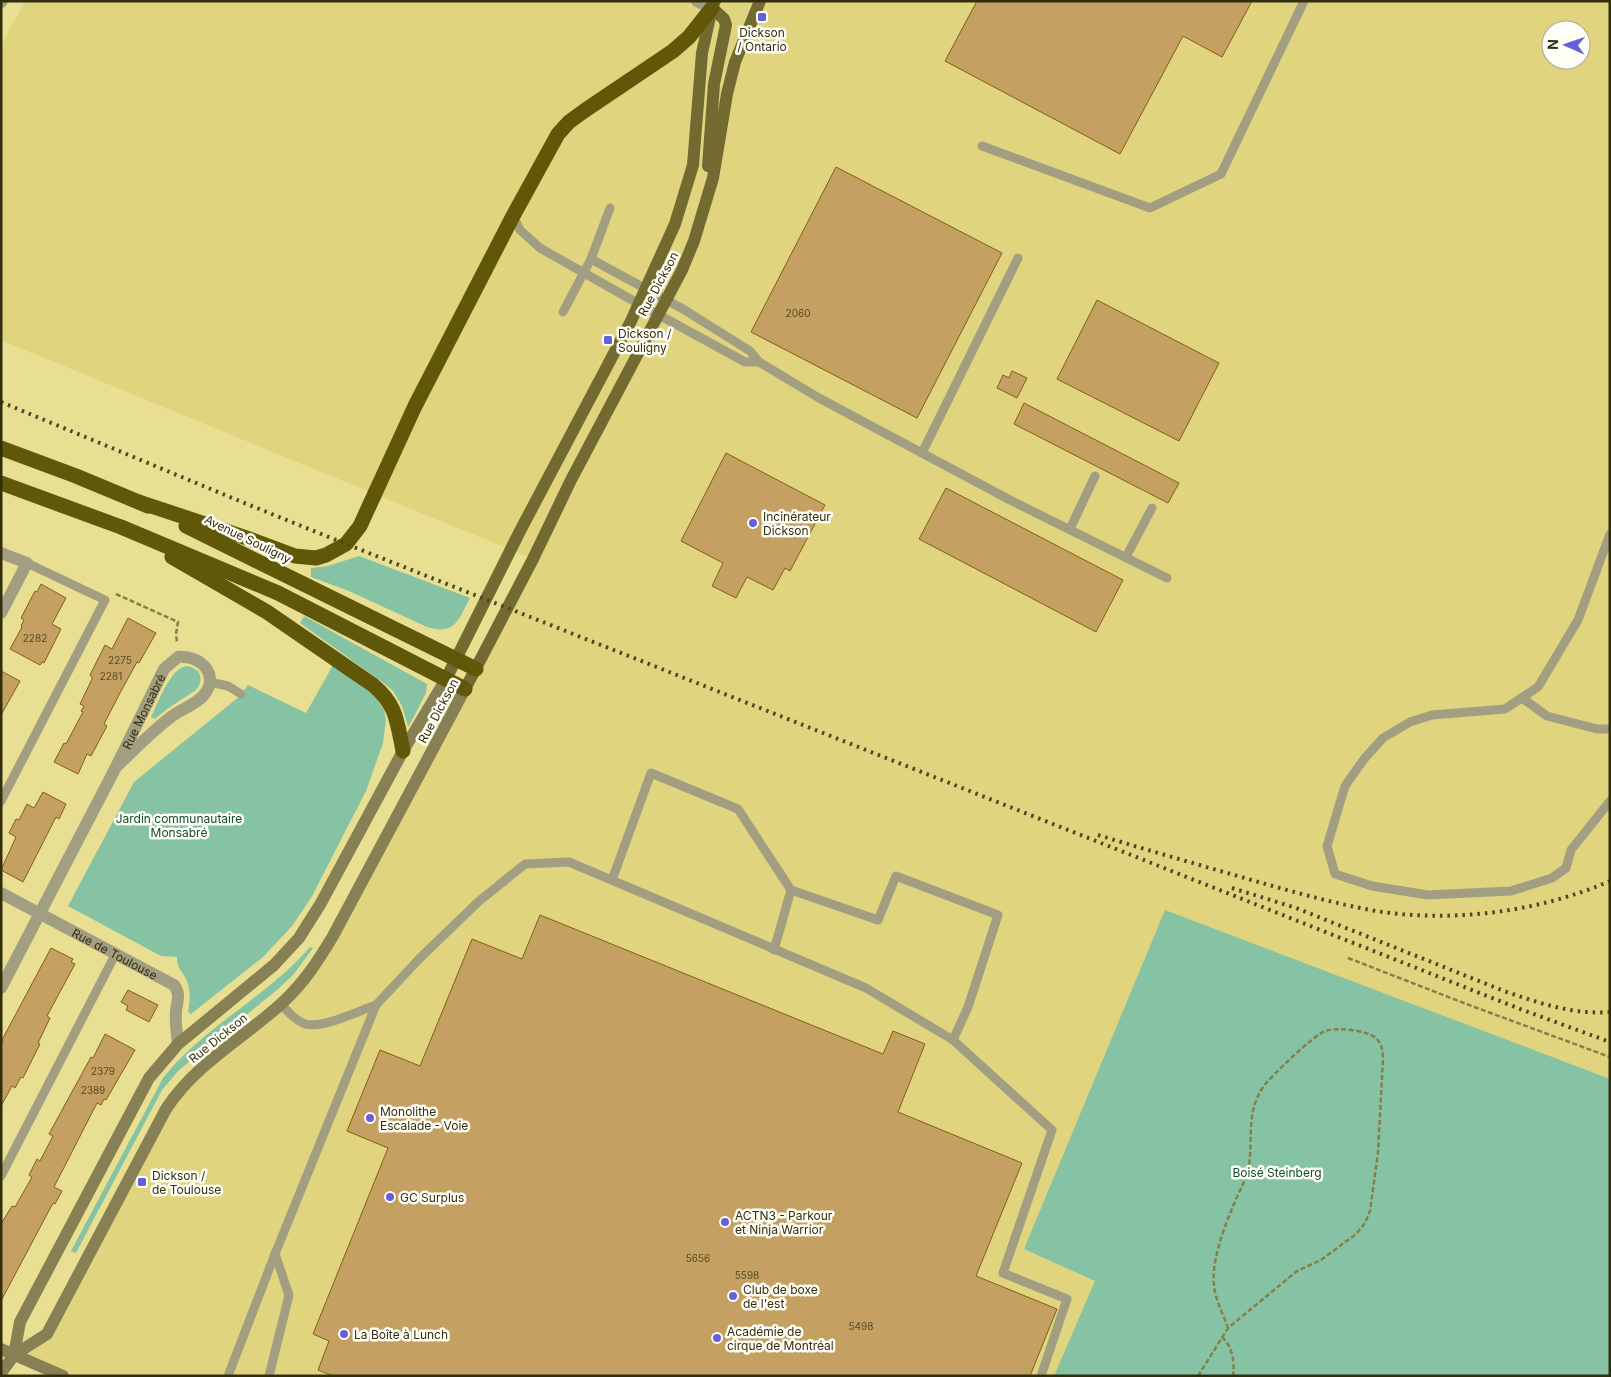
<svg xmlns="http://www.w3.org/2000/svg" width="1611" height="1377" viewBox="0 0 1611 1377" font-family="Inter,sans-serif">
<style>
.built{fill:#e0d47e;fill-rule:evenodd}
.green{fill:#86c3a4}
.building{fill:#c4a162;stroke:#825f12}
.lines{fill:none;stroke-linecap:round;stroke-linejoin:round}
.path{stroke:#867f4a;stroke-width:2.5;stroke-dasharray:5 2.5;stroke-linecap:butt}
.lane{stroke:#a29e81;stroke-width:9}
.street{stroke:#a29e81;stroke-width:12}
.secondary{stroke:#868054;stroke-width:12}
.primary{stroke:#726a31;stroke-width:12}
.highway{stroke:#615708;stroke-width:15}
.rail{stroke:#4e4921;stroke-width:4;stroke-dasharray:2.5 5;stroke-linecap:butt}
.poi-dot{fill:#665fd8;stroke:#fffef6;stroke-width:2}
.labels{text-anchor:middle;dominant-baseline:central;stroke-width:5;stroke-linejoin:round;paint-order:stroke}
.number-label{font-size:10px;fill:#564b22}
.poi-label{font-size:12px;fill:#322e0d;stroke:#fffef6;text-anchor:start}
.street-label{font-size:12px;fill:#322e0d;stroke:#fffef6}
.park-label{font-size:12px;fill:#114c34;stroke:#fffef6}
</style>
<rect width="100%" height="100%" fill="#e9df92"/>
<!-- built -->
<path class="built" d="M25,1H1610V1376H63L14,1355L42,1339L166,1109L303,982L533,559L1,340V46ZM1551,30H1581V60H1551Z"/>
<!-- green -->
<g class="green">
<path d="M359,556L470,598C459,619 455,636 427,627L349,591L311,577V568L328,566Z"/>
<polygon points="304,616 427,684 426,693 409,726 408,726 402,706 393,691 385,684 300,623"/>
<path d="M333,665L375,696L384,710L386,720L383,743L366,791L311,898L292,926L263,957L191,1014L188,1012C190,1002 191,989 186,979C181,969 177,969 177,957L161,956L68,906L134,782L240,696L248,685L306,713Z"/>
<path d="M186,666L191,667L198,671C202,678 201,684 196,690L167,709L155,719L151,717C158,703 170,669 186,666Z"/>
<polygon points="1165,910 1610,1079 1610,1376 1054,1376 1095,1281 1024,1249"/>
<path d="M310,947L313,948L294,974L278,989L179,1070L162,1090L76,1253L71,1251L163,1078C204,1026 267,997 310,947Z"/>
</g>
<!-- building -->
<g class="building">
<polygon points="977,1 1252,1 1222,57 1183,36 1120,154 945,61"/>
<polygon points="836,167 1002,253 917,418 751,332"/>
<polygon points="1097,300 1219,363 1179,441 1057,379"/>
<polygon points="1012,371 1027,378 1017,398 997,388 1003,375 1009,378"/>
<polygon points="1024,403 1179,483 1168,503 1014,424"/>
<polygon points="726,453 825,505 790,571 785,568 773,590 747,577 736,598 712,586 723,563 681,541"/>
<polygon points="946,488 1123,580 1096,632 919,539"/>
<polygon points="41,584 66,598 52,624 61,629 44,663 42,662 40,665 10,649 22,627 21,626 24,620 21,618 35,591 37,592"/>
<polygon points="128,618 156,633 139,663 137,662 120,693 104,724 107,726 91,756 87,754 78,774 54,762 64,743 66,744 83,712 81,711 84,706 80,704 92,679 92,677 90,675 105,645 112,649"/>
<polygon points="1,671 20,681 1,715"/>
<polygon points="43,792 66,804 59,819 56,817 23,882 1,870 16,837 9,833 16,819 19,820 27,804 34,808"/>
<polygon points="540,915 883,1054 893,1031 925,1044 898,1112 1022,1163 976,1276 1057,1309 1030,1376 333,1376 318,1370 329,1341 313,1334 388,1148 347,1131 380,1050 420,1066 472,939 522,959"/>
<polygon points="51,948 73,959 71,962 75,964 47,1016 50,1018 38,1043 40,1044 23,1078 21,1077 15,1088 12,1086 1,1106 1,1044 3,1041 2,1040"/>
<polygon points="128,990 158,1005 149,1022 126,1010 128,1006 121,1002"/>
<polygon points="105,1034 135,1050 106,1100 104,1099 101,1105 97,1103 54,1187 62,1191 55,1204 53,1203 1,1301 1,1224 12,1206 15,1207 32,1177 29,1175 37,1159 40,1161 53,1136 49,1134 91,1057 93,1058"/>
</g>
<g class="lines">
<!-- path -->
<g class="path">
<polyline points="116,594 178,622 176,634 177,643"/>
<polyline points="1348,958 1469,1005 1610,1057"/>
<path d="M1222,1337C1232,1346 1235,1361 1233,1376"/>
<path d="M1198,1376L1228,1328L1297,1271L1321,1260L1356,1234L1365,1223L1370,1211L1378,1152L1383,1059C1383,1052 1382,1044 1376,1038C1367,1030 1335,1027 1325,1031C1315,1034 1269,1078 1263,1087C1246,1113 1253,1137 1249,1165C1247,1179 1239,1191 1234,1204C1225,1225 1211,1261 1214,1285C1215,1299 1223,1314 1228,1328"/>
</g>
<!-- lane -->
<g class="lane">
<polyline points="982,146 1150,208 1221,174 1304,1"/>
<polyline points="513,216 520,230 540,248 639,304 745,362 759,362"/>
<polyline points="591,259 683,309 750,351 759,362 819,398 1010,500 1167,578"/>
<polyline points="563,312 591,259 610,208"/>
<polyline points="922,453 1018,258"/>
<polyline points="1070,529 1095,476"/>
<polyline points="1610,534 1578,620 1538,687 1505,709 1432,715 1410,722 1383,738 1364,759 1345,786 1327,846 1335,874 1372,886 1428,895 1511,891 1552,878 1566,868 1571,850 1610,801"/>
<polyline points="1126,557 1152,508"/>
<polyline points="209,682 228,686 241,694"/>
<polyline points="1522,698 1547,716 1597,729 1610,729"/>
<polyline points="1,801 105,600 27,563"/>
<polyline points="612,880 651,773 738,809 791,890 878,920 896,876 998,915 968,1007 953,1040"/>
<polyline points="774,950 791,890"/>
<path d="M281,1004C288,1012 295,1020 305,1024C323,1029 358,1011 376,1005"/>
<polyline points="1,1176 116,953"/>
<polyline points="228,1376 275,1254 376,1005 420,958 478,902 525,864 569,862 866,988 953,1040 1052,1130 1003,1273 1067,1299 1041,1376"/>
<polyline points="269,1376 289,1295 275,1254"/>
</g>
<!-- street -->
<g class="street">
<polyline points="697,1 712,8"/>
<polyline points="1,2 2,1"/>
<polyline points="1,553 27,563 1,613"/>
<path id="s1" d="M1,893L174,985C181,994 177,1001 176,1012C175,1022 177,1034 178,1044"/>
<path id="s2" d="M1,988L116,767L164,669L178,657C201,655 221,675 203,696C195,705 181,709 171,717C151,732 134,750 116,767"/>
</g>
<!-- secondary -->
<g class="secondary">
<polyline points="1,1349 63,1376"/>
<polyline points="14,1355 20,1322 149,1078 178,1044 274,965 299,938 321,903 403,751 446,679"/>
<path d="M1,1373L14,1355L47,1334L166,1109C195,1064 244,1038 282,1003C304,983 318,961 333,936L465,689"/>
</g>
<!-- primary -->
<g class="primary">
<polyline points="708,166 714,84 726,25 724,19 712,8"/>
<polyline points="446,679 520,531 631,321 675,224 693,165 702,53 712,8 715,1"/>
<polyline points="465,689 533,559 571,480 682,270 694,241 713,178 727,94 735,62 760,1"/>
</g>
<!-- highway -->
<g class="highway">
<polyline points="1,448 76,476 148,506"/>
<polyline points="1,483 121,527 278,593 465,689"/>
<polyline points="139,502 241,536 295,556 316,558 326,555 346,544 360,526 415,406 513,216 558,134 569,122 584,111 673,51 689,37 712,8"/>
<polyline points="186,526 476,669"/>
<path d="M172,557L267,612L373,685C397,705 397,722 403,751"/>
</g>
<!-- rail -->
<g class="rail">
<polyline points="1,402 242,502 346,544 1520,1009 1610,1042"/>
<path d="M1098,835C1157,853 1217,870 1276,887C1309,896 1342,905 1376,911C1452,923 1539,912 1610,881"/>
<path d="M1232,888L1296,908L1504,991C1539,1003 1573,1015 1610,1012"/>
</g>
</g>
<!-- markers -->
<g class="poi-dot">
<rect x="757" y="12" width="10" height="10" rx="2.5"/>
<rect x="603" y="335" width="10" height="10" rx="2.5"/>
<circle cx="753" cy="523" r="5"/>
<circle cx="370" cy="1118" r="5"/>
<rect x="137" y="1177" width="10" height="10" rx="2.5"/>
<circle cx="390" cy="1197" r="5"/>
<circle cx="725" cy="1222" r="5"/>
<circle cx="733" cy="1296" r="5"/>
<circle cx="344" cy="1334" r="5"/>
<circle cx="717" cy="1338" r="5"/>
</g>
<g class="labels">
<!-- number labels -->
<g class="number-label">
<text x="798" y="313">2060</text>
<text x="35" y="638">2282</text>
<text x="120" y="660">2275</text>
<text x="111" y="676">2281</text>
<text x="103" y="1071">2379</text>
<text x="93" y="1090">2389</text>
<text x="698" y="1258">5656</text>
<text x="747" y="1275">5598</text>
<text x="861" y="1326">5498</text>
</g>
<!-- poi labels -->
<g class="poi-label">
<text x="762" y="32" text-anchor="middle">Dickson<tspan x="762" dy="14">/ Ontario</tspan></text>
<text x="618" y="333">Dickson /<tspan x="618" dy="14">Souligny</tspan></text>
<text x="763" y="516">Incinérateur<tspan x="763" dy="14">Dickson</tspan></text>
<text x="380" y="1111">Monolithe<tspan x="380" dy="14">Escalade - Voie</tspan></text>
<text x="152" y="1175">Dickson /<tspan x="152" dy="14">de Toulouse</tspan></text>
<text x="400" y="1197">GC Surplus</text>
<text x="735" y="1215">ACTN3 - Parkour<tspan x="735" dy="14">et Ninja Warrior</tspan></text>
<text x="743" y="1289">Club de boxe<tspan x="743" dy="14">de l'est</tspan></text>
<text x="727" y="1331">Académie de<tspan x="727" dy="14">cirque de Montréal</tspan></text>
<text x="354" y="1334">La Boîte à Lunch</text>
</g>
<!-- street labels -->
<g class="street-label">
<text transform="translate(658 284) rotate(-62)">Rue Dickson</text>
<text transform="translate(248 539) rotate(26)">Avenue Souligny</text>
<text transform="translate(438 711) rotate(-62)">Rue Dickson</text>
<text stroke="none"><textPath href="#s2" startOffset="311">Rue Monsabré</textPath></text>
<text stroke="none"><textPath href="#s1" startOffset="129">Rue de Toulouse</textPath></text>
<text transform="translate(218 1038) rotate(-39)">Rue Dickson</text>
</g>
<!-- park labels -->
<g class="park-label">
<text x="179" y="818">Jardin communautaire<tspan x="179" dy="14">Monsabré</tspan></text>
<text x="1277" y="1172">Boisé Steinberg</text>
</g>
</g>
<!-- border -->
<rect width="1611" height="1377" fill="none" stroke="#322e0d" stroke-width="5"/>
<!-- north arrow -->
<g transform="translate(1566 45) rotate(272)"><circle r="24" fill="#fffef6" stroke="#adab99"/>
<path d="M0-4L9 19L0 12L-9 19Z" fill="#665fd8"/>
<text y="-8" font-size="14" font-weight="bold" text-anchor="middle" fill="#322e0d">N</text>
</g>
</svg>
